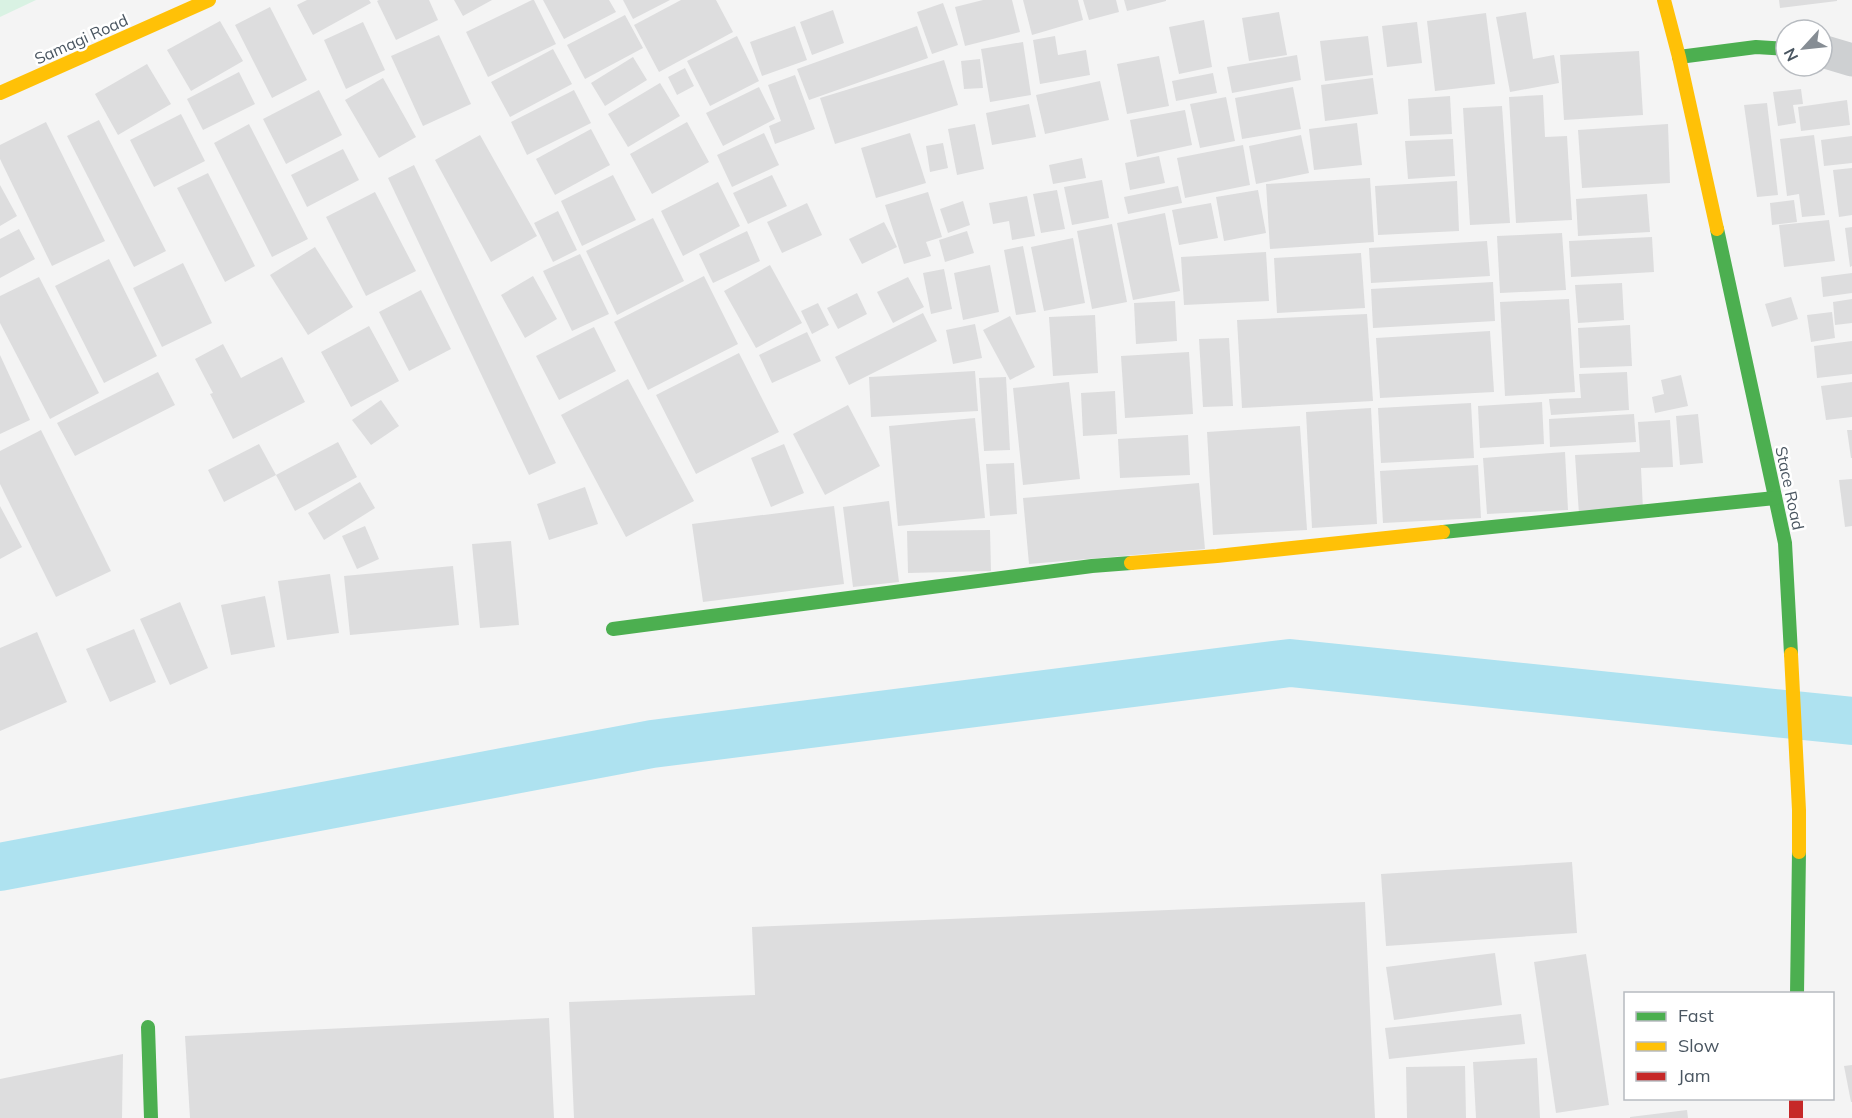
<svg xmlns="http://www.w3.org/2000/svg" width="1852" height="1118" viewBox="0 0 1852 1118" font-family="Mulish,sans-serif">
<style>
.green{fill:#d9f2e3}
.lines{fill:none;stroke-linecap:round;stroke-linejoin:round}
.canal{stroke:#aee2f0;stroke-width:48}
.building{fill:#ddddde}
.street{stroke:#ced0d2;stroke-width:33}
.fast{stroke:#4caf50;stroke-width:14}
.slow{stroke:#ffc107;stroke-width:14}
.jam{stroke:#c62828;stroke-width:14}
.labels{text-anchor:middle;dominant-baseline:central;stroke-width:5;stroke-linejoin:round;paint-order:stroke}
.street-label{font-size:16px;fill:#4a5661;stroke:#fff}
</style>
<rect width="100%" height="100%" fill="#f4f4f4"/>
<!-- green -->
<polygon class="green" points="0,0 36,0 0,17"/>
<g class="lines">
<!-- canal -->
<polyline class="canal" points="0,867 652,744 1290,663 1852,721"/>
</g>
<!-- building -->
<g class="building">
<polygon points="307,0 369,0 371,3 313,35 297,5"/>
<polygon points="379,0 429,0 438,20 396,40 377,1"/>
<polygon points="454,0 492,0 463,16"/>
<polygon points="532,0 534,0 556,44 488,77 466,32"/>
<polygon points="543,0 609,0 616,12 564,39"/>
<polygon points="623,0 670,0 633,19"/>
<polygon points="681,0 716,0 733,32 659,72 634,25"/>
<polygon points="983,0 1012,0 1020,32 965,46 955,7"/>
<polygon points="1023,0 1078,0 1083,20 1032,35"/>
<polygon points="1083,0 1116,0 1119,12 1089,20"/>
<polygon points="1124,0 1166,0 1166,1 1127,11"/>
<polygon points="1779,0 1837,0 1837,1 1780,8"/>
<polygon points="943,3 958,45 932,54 917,12"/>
<polygon points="270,7 307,80 272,98 235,25"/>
<polygon points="833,10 844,43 812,55 800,22"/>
<polygon points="1279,12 1287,55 1249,61 1242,18"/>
<polygon points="1526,12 1533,59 1554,55 1559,83 1510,92 1496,17"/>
<polygon points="1486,13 1495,84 1435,91 1427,21"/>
<polygon points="625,15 643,48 585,79 567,45"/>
<polygon points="1204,20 1212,67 1179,74 1169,27"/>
<polygon points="220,21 243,61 191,91 167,50"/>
<polygon points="363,22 385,70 346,89 324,40"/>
<polygon points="1417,22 1422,63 1387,67 1382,26"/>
<polygon points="795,26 807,60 762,76 750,42"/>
<polygon points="917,26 928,58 809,100 797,69"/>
<polygon points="439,35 471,104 423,126 391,56"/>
<polygon points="737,36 759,81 710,106 687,61"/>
<polygon points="1055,36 1058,55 1086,50 1090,75 1040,84 1033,40"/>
<polygon points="1368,36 1373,75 1325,81 1320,41"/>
<polygon points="1023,42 1031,95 990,102 981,49"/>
<polygon points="553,49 572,84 510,117 491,82"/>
<polygon points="1639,51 1643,115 1564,120 1560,55"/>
<polygon points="1297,55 1301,80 1232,93 1227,67"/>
<polygon points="1159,56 1169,106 1127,114 1117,64"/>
<polygon points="633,57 647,80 605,106 591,83"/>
<polygon points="980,59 983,88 964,89 961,61"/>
<polygon points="944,60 958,105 835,144 820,98"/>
<polygon points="147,64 171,104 118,135 95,94"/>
<polygon points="685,68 694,86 677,95 668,77"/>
<polygon points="239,72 255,104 203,130 187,99"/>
<polygon points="1213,73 1217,93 1176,101 1172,81"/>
<polygon points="795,75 815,129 775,144 769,126 781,121 768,85"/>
<polygon points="383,78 416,137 379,158 345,100"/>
<polygon points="1373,78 1378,114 1325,121 1321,85"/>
<polygon points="1100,81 1109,120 1045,134 1036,95"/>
<polygon points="660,83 680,116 628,147 608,114"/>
<polygon points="759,87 775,119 723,146 706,113"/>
<polygon points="1293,87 1301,129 1242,139 1235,98"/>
<polygon points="1801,89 1803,104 1793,105 1796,123 1778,126 1773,92"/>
<polygon points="319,90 342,135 286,164 263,119"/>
<polygon points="574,90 591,123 527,155 511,122"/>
<polygon points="1543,95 1545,137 1567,136 1572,220 1516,223 1509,97"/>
<polygon points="1450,96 1452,134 1410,136 1408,99"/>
<polygon points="1226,97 1235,141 1200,148 1190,104"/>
<polygon points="1847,100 1850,125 1801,131 1798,107"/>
<polygon points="1767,103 1778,195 1757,197 1744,105"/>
<polygon points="1029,104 1036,137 992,145 986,113"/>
<polygon points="1502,106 1510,223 1470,225 1463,108"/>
<polygon points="1185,110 1192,145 1137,157 1130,120"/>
<polygon points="181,114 205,161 154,187 130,140"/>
<polygon points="99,120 166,251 134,267 67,136"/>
<polygon points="46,122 105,241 52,266 0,159 0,145"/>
<polygon points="687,122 709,162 652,194 630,154"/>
<polygon points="1357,123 1362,165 1314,170 1309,129"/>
<polygon points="249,124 308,239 272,257 214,143"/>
<polygon points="975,124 984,169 957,175 948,129"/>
<polygon points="1668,124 1670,183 1582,188 1578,130"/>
<polygon points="591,129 610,165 555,195 536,159"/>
<polygon points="764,133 779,165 732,187 717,155"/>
<polygon points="910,133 926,183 876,198 861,148"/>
<polygon points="480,135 537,236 491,262 435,160"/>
<polygon points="1301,135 1309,173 1256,184 1249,146"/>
<polygon points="1814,135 1825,215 1802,217 1799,194 1787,196 1780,139"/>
<polygon points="1852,136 1852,163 1824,166 1821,140"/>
<polygon points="1453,139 1455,176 1408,179 1405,141"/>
<polygon points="943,143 948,168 930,172 926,146"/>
<polygon points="1243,145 1250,185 1185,198 1177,158"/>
<polygon points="343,149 359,180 307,207 291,175"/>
<polygon points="1159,156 1165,183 1130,190 1125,163"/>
<polygon points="1082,158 1086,178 1053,184 1049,165"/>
<polygon points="414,165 556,463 529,475 388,178"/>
<polygon points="1852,168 1852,215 1839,217 1833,170"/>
<polygon points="208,173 255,266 225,282 177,188"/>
<polygon points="613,175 636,220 582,246 561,201"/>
<polygon points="772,175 787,206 748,224 733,193"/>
<polygon points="1370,178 1374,242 1270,249 1266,184"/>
<polygon points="1102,180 1109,218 1072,225 1064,187"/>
<polygon points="1457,181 1459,231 1378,235 1375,186"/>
<polygon points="718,182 740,226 683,256 661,211"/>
<polygon points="0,185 17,216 0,226"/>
<polygon points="1178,186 1182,203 1128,214 1124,197"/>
<polygon points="1057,190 1065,229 1041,233 1033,194"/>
<polygon points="1258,190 1266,233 1224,241 1216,197"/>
<polygon points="375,192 416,271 366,296 326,217"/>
<polygon points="928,192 942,237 926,242 931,256 904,264 885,205"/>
<polygon points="1647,194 1650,232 1578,236 1576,199"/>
<polygon points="1027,196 1035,236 1012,240 1009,221 993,224 989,203"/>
<polygon points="1794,200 1797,222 1772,225 1770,203"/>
<polygon points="963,201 970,225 948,233 940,209"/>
<polygon points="807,203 822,235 782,253 767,222"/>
<polygon points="1211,203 1218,238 1179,245 1172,210"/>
<polygon points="558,211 577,250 553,262 534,223"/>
<polygon points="1165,213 1180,291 1133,300 1117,223"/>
<polygon points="653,218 684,281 617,315 586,251"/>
<polygon points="1829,220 1835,261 1784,267 1779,225"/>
<polygon points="884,222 897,247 862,264 849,239"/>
<polygon points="1112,224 1127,302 1092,309 1077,231"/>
<polygon points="1852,227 1852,266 1850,267 1845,228"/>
<polygon points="19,229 35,259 0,278 0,239"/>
<polygon points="747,231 760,261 713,283 699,254"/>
<polygon points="967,231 974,253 945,262 939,240"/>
<polygon points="1562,233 1566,290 1500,293 1497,236"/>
<polygon points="1652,237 1654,272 1571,277 1569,241"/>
<polygon points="1073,238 1085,303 1044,311 1031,247"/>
<polygon points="1487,241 1490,276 1371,283 1369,248"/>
<polygon points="1023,246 1036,312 1016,315 1004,250"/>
<polygon points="315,247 353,307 308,335 270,275"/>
<polygon points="1266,252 1269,301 1184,305 1181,257"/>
<polygon points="1361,253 1365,308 1277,313 1274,258"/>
<polygon points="580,254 609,314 572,331 543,271"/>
<polygon points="109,259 157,356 104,383 55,286"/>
<polygon points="183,263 212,323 162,347 133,288"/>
<polygon points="770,265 802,323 756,348 724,291"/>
<polygon points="990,265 999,312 963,320 954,273"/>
<polygon points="944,269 952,309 931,314 923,273"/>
<polygon points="1852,273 1852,293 1823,297 1821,277"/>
<polygon points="533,276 557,319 525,338 501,295"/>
<polygon points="704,276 738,344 648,390 614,322"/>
<polygon points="39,277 99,393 50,419 0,323 0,296"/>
<polygon points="908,277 924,307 893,323 877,292"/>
<polygon points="1493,282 1495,321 1373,328 1371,289"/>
<polygon points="1622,283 1624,320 1578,323 1575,285"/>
<polygon points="421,290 451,349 409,371 379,312"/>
<polygon points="857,293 867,314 838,329 827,308"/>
<polygon points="1791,297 1798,319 1772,327 1765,304"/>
<polygon points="1569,299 1575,392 1505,396 1500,302"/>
<polygon points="1852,299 1852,323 1835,325 1833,302"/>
<polygon points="1175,301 1177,341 1136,344 1134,303"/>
<polygon points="818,303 829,325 812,334 801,311"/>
<polygon points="1832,312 1835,338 1811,342 1807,315"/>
<polygon points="923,313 937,341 849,385 835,357"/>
<polygon points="1367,314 1373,401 1242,408 1237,320"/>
<polygon points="1095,315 1098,373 1053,376 1049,317"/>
<polygon points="1010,316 1035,367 1010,380 983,330"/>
<polygon points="975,324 982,358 953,364 946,330"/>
<polygon points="1630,325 1632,366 1580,368 1578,328"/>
<polygon points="369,326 399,381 351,407 321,352"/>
<polygon points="594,327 616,371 559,400 536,356"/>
<polygon points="1490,331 1494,392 1380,398 1376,338"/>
<polygon points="807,332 821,361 772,383 759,355"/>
<polygon points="1229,338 1233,406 1203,407 1199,339"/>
<polygon points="1852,341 1852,374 1817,378 1814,346"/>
<polygon points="223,344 241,378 282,357 305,402 233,439 210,394 213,393 195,359"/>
<polygon points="1189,352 1193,414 1125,418 1121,356"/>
<polygon points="739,353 779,432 696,474 656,395"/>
<polygon points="0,355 30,420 0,434"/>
<polygon points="975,371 978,411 871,417 869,377"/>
<polygon points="158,372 175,405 75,456 57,423"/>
<polygon points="1627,372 1629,410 1551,415 1549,399 1581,398 1579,374"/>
<polygon points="1681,375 1688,406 1655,413 1652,397 1664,394 1661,380"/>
<polygon points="1006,377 1010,450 984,451 979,378"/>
<polygon points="628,379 694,501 626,537 561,415"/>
<polygon points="1069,382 1080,479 1023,485 1013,388"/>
<polygon points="1852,382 1852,417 1826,420 1821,386"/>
<polygon points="1115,391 1117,434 1083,436 1081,393"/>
<polygon points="381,400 399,426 371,445 352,420"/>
<polygon points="1542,402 1544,444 1480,448 1478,406"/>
<polygon points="1471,403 1474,458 1381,463 1378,408"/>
<polygon points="848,405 880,466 825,495 793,434"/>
<polygon points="1371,408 1377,524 1312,528 1306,412"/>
<polygon points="1634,414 1636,442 1550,447 1549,419"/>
<polygon points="1698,414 1703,463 1680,465 1676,416"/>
<polygon points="975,418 985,518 898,526 889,426"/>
<polygon points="1670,420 1673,467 1641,468 1643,510 1579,514 1575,455 1640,452 1638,422"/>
<polygon points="1300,426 1307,530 1213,535 1207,432"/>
<polygon points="41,430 111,571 56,597 0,484 0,451"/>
<polygon points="1847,430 1852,430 1852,458 1851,458"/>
<polygon points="1188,435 1190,475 1120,478 1118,439"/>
<polygon points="338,442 357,477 295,511 276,475"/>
<polygon points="259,444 276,475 224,502 208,470"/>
<polygon points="784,444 804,493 771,507 751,458"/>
<polygon points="1565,452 1568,510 1487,514 1483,458"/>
<polygon points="1014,463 1017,514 990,516 986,464"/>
<polygon points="1478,465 1481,518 1383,523 1380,471"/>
<polygon points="1852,479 1852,526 1845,527 1839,480"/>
<polygon points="360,482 375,508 324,540 308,513"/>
<polygon points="1199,483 1205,549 1029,564 1023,498"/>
<polygon points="585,487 598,524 549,540 537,504"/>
<polygon points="889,501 899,582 853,587 843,507"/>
<polygon points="0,506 22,547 0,559"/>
<polygon points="834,506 844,584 703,602 692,524"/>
<polygon points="365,526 379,559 357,569 342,536"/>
<polygon points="990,530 991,571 908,573 907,531"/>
<polygon points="511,541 519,625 480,628 472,544"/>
<polygon points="453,566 459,625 350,635 344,576"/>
<polygon points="330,574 339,633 287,640 278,581"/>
<polygon points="265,596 275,647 231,655 221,605"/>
<polygon points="180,602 208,668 170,685 140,619"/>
<polygon points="134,629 156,682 110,702 86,649"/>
<polygon points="37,632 67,702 0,731 0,648"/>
<polygon points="1572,862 1577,933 1386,946 1381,874"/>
<polygon points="1365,902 1375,1118 574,1118 569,1002 755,995 752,927"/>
<polygon points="1495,953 1502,1005 1394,1020 1386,967"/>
<polygon points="1586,954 1609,1105 1556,1113 1534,962"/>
<polygon points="1521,1014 1525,1044 1389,1059 1385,1028"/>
<polygon points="549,1018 554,1118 190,1118 185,1036"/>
<polygon points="123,1054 122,1118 0,1118 0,1079"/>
<polygon points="1537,1058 1540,1118 1476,1118 1473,1062"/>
<polygon points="1852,1065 1852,1102 1851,1102 1844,1066"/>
<polygon points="1465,1066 1466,1118 1407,1118 1406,1067"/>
<polygon points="1687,1110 1688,1118 1630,1118 1630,1117"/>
</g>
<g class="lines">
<!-- street -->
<polyline class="street" points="1822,51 1852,60"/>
<!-- fast -->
<g class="fast">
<polyline points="1679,57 1756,47 1786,49"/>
<polyline points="1717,229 1785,543 1791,654"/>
<polyline points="1443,532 1775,498"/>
<polyline points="613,629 1092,566 1131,563"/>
<polyline points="1797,994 1799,852"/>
<polyline points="148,1027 151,1118"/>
</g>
<!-- slow -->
<g class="slow">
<polyline points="1664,0 1679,57 1717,229"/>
<polyline points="0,93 209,0"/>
<polyline points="1131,563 1217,556 1443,532"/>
<polyline points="1791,654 1799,810 1799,852"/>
</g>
<!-- jam -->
<polyline class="jam" points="1796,1098 1796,1118"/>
</g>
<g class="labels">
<!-- street labels -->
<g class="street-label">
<text transform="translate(81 39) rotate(-24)">Samagi Road</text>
<text transform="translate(1790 488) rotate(78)">Stace Road</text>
</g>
</g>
<!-- legend -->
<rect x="1624" y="992" width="210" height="108" fill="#ffffff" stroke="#b7bbc0" stroke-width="1.5"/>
<rect x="1636" y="1012" width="30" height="9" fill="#4caf50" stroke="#b7bbc0" stroke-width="1.5"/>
<text x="1678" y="1022" font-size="18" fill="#4a5661">Fast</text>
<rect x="1636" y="1042" width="30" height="9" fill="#ffc107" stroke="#b7bbc0" stroke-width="1.5"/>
<text x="1678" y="1052" font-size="18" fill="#4a5661">Slow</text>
<rect x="1636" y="1072" width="30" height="9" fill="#c62828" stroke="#b7bbc0" stroke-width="1.5"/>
<text x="1678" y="1082" font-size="18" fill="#4a5661">Jam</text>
<!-- north arrow -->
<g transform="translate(1804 48) rotate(243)"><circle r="28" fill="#ffffff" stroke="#b7bbc0" stroke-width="1.5"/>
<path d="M0-4.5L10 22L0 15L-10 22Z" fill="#868d94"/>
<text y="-9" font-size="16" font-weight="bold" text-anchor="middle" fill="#4a5661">N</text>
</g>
</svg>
